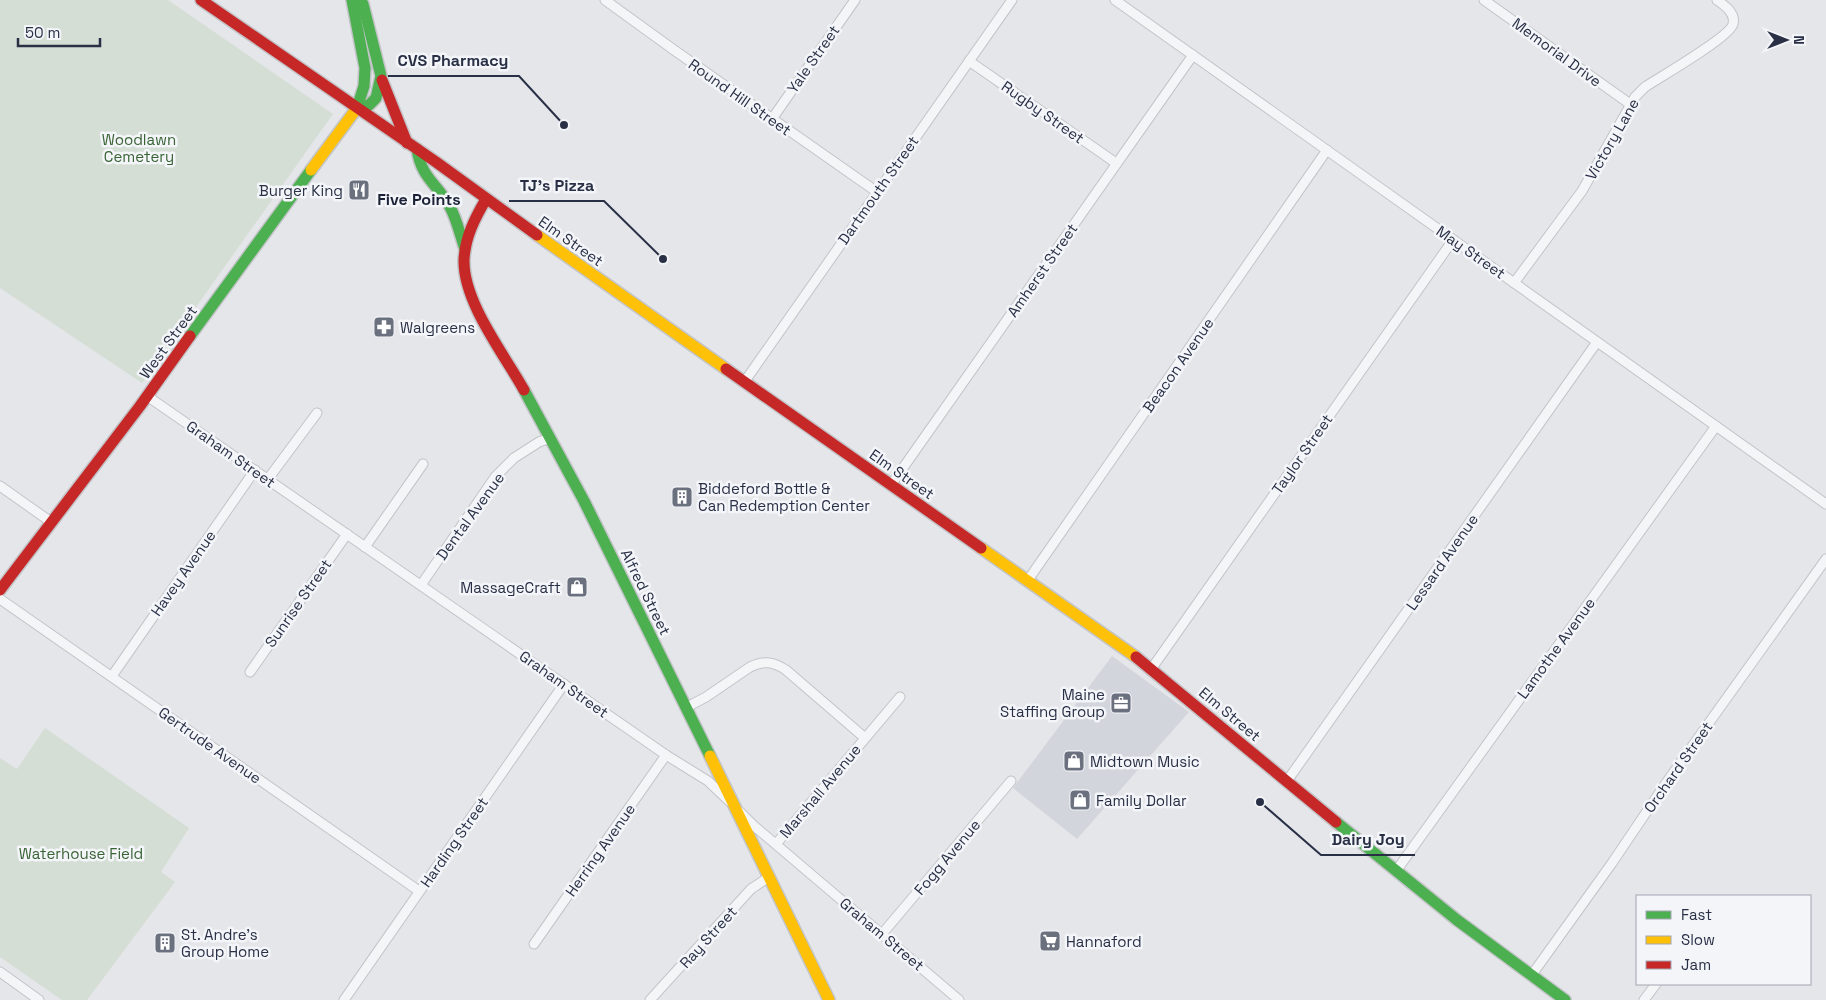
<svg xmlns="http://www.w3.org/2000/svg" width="1826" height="1000" viewBox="0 0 1826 1000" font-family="'Space Grotesk',sans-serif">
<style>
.built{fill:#d3d5dd}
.green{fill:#d4ded5}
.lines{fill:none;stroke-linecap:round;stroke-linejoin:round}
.street-casing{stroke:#c3c4c8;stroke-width:11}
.fast-casing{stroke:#c3c4c8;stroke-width:14}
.slow-casing{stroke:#c3c4c8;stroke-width:14}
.jam-casing{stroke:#c3c4c8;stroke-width:14}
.street{stroke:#f4f5f7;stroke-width:9}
.fast{stroke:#4caf50;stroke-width:11}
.slow{stroke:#ffc107;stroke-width:11}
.jam{stroke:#c62828;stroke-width:11}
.labels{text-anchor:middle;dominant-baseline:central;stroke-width:5;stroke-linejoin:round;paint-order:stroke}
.street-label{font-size:15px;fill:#293046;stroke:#f3f5f9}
.park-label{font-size:15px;fill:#396335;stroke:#f3f5f9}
.poi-label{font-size:15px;fill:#293046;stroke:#f3f5f9;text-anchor:start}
.neighbourhood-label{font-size:16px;font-weight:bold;fill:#1b2137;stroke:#f3f5f9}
.leader{fill:none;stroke:#293046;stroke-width:2}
.callout-dot{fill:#293046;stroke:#f3f5f9;stroke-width:2}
.callout-label{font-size:16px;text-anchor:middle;font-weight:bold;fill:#293046;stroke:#f3f5f9;stroke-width:5;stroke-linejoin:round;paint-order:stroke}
</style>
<rect width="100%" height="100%" fill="#e5e6ea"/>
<!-- built -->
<polygon class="built" points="1112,656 1189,712 1077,839 1013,788"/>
<!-- green -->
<g class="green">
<polygon points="0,0 168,0 333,114 142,383 0,288"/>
<polygon points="45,728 189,828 161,872 175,882 87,1000 62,1000 0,957 0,758 17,769"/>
</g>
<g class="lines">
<!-- street casing -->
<g class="street-casing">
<g id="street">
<polyline points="605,0 674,50 877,192"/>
<polyline points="1115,0 1826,504"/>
<polyline points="1484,0 1630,104"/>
<polyline points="969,61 1116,163"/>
<polyline points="772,119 855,0"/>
<path d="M1514,283L1582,191L1635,97L1645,87C1660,77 1730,37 1733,24C1736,13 1724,5 1717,0"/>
<polyline points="745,381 1012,0"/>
<polyline points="147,396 666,755 708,781 729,801"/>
<polyline points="268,479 317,413"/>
<polyline points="891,485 1193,55"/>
<polyline points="0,486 51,522"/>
<polyline points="365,547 423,464"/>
<polyline points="1028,580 1327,150"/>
<polyline points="421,585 495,477 514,458 539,442 550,438"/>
<polyline points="0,599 419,891"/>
<polyline points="1152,668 1453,240"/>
<polyline points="250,672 347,534"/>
<polyline points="112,676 255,470"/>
<path d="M687,707L706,697L750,667C764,660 774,662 786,670L865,738"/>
<polyline points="1287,781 1597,342"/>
<polyline points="740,812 753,825 959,1000"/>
<polyline points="776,844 900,697"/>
<polyline points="1396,871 1716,426"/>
<polyline points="882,934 1011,781"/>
<polyline points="534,944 666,755"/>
<polyline points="0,972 39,1000"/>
<polyline points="1531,976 1612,863 1666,783 1826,559"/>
<polyline points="344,1000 564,684"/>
<polyline points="650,1000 751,889 769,877"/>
<polyline points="1644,1000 1656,984"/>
</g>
</g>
<!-- fast casing -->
<g class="fast-casing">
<g id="fast">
<polyline points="352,0 365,68 364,86 357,108"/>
<polyline points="357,108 369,105 376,98 381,76 363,4 360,0"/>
<path d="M417,149C421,177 436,183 449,205C457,219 460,235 465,249"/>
<polyline points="190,336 311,170"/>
<polyline points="524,390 584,501 710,756"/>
<polyline points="1336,822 1457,920 1565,1000"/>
</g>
</g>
<!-- slow casing -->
<g class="slow-casing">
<g id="slow">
<polyline points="311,170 357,108"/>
<polyline points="537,235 726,369"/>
<polyline points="981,548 1136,657"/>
<polyline points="710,756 829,1000"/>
</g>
</g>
<!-- jam casing -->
<g class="jam-casing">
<g id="jam">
<polyline points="201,0 436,162 537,235"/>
<polyline points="382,80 407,143"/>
<path d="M486,199C475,218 465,237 464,260C463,302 504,354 524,390"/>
<polyline points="726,369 981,548"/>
<polyline points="0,590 140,406 190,336"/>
<polyline points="1136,657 1336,822"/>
</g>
</g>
<!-- street -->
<use href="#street" class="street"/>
<!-- fast -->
<use href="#fast" class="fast"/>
<!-- slow -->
<use href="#slow" class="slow"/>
<!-- jam -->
<use href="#jam" class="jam"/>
</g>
<!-- icons -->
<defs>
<g id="restaurant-square" transform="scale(1.125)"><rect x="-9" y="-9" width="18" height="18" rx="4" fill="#6b707f" stroke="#f3f5f9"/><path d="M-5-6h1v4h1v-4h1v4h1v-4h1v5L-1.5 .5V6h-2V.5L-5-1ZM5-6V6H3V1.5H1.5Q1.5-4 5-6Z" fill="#fff"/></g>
<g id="pharmacy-square" transform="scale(1.125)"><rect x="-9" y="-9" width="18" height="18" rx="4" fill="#6b707f" stroke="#f3f5f9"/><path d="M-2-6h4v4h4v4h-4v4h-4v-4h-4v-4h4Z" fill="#fff"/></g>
<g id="building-square" transform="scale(1.125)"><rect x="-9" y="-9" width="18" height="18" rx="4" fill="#6b707f" stroke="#f3f5f9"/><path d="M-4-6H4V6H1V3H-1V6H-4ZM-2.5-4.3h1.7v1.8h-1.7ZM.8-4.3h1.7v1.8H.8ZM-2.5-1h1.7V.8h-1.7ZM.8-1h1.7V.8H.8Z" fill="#fff"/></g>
<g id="shop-square" transform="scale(1.125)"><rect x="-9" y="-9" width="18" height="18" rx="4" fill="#6b707f" stroke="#f3f5f9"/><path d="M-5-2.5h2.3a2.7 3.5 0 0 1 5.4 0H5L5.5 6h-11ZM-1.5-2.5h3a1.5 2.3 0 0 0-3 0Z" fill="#fff"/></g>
<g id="office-square" transform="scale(1.125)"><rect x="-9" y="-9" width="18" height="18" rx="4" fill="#6b707f" stroke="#f3f5f9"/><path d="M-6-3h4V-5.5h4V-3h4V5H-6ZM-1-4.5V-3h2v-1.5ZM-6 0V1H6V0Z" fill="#fff"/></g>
<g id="supermarket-square" transform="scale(1.125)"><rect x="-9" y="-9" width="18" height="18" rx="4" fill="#6b707f" stroke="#f3f5f9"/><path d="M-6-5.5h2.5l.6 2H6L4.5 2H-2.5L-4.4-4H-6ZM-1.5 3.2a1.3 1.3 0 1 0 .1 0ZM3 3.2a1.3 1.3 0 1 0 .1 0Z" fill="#fff"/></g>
</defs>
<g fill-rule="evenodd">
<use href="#restaurant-square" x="359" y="190"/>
<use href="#pharmacy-square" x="384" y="327"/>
<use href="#building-square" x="682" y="497"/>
<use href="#shop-square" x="577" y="587"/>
<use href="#office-square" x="1121" y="703"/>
<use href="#shop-square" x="1074" y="761"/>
<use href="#shop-square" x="1080" y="800"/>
<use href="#supermarket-square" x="1050" y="941"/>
<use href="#building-square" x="165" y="943"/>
</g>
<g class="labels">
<!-- street labels -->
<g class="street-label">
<text transform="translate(1557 52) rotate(36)">Memorial Drive</text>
<text transform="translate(813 59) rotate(-55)">Yale Street</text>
<text transform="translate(740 97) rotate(35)">Round Hill Street</text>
<text transform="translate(1043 112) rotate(35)">Rugby Street</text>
<text transform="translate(1612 139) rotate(-60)">Victory Lane</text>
<text transform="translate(878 190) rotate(-55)">Dartmouth Street</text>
<text transform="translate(571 241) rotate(35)">Elm Street</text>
<text transform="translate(1471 252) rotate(35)">May Street</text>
<text transform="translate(1042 270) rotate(-55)">Amherst Street</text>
<text transform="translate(168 342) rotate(-54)">West Street</text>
<text transform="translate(1178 365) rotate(-55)">Beacon Avenue</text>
<text transform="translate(231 454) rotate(35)">Graham Street</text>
<text transform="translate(1302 454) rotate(-55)">Taylor Street</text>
<text transform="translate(902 474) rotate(35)">Elm Street</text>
<text transform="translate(470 516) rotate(-54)">Dental Avenue</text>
<text transform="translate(1442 562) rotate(-55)">Lessard Avenue</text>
<text transform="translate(183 573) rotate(-55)">Havey Avenue</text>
<text transform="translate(646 592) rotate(64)">Alfred Street</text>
<text transform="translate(298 603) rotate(-55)">Sunrise Street</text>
<text transform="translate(1556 648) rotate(-54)">Lamothe Avenue</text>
<text transform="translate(564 684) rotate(35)">Graham Street</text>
<text transform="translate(1230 714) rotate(40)">Elm Street</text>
<text transform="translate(210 745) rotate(35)">Gertrude Avenue</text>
<text transform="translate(1678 767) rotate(-55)">Orchard Street</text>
<text transform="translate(820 791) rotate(-50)">Marshall Avenue</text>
<text transform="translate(454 842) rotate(-55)">Harding Street</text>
<text transform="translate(600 850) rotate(-55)">Herring Avenue</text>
<text transform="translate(947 857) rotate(-50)">Fogg Avenue</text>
<text transform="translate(882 934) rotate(40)">Graham Street</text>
<text transform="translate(708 937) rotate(-48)">Ray Street</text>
</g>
<!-- park labels -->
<g class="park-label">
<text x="139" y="139">Woodlawn<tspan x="139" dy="17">Cemetery</tspan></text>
<text x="81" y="853">Waterhouse Field</text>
</g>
<!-- poi labels -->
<g class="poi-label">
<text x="343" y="190" text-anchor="end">Burger King</text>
<text x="400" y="327">Walgreens</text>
<text x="698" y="488">Biddeford Bottle &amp;<tspan x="698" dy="17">Can Redemption Center</tspan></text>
<text x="561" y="587" text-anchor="end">MassageCraft</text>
<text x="1105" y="694" text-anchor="end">Maine<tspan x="1105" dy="17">Staffing Group</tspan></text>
<text x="1090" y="761">Midtown Music</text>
<text x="1096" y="800">Family Dollar</text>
<text x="181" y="934">St. Andre's<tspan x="181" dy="17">Group Home</tspan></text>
<text x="1066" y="941">Hannaford</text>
</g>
<!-- neighbourhood labels -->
<g class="neighbourhood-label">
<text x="419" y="199">Five Points</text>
</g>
</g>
<!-- callouts -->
<path class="leader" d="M564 125L519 76H388M663 259L604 201H509M1260 802L1321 855H1415"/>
<g class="callout-dot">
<circle cx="564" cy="125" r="5"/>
<circle cx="663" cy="259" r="5"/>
<circle cx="1260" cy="802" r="5"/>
</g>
<g class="callout-label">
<text x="453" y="66">CVS Pharmacy</text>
<text x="557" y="191">TJ's Pizza</text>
<text x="1368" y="845">Dairy Joy</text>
</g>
<!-- legend -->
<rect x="1636" y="895" width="175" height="90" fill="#f3f5f9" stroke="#a2a6b1"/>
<rect x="1646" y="911" width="25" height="8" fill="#4caf50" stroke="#a2a6b1"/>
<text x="1681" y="920" font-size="15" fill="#293046">Fast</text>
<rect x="1646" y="936" width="25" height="8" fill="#ffc107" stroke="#a2a6b1"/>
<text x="1681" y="945" font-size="15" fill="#293046">Slow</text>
<rect x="1646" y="961" width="25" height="8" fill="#c62828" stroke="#a2a6b1"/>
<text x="1681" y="970" font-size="15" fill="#293046">Jam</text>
<!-- north arrow -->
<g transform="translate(1786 40) rotate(90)" stroke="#f3f5f9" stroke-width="4" paint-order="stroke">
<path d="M0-4L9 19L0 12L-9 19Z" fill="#293046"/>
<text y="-8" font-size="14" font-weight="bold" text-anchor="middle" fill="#293046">N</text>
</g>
<!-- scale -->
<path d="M18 38v8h82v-8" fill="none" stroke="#293046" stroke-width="2.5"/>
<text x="25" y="38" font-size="15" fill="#293046" stroke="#f3f5f9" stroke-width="4" paint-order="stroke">50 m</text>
</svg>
